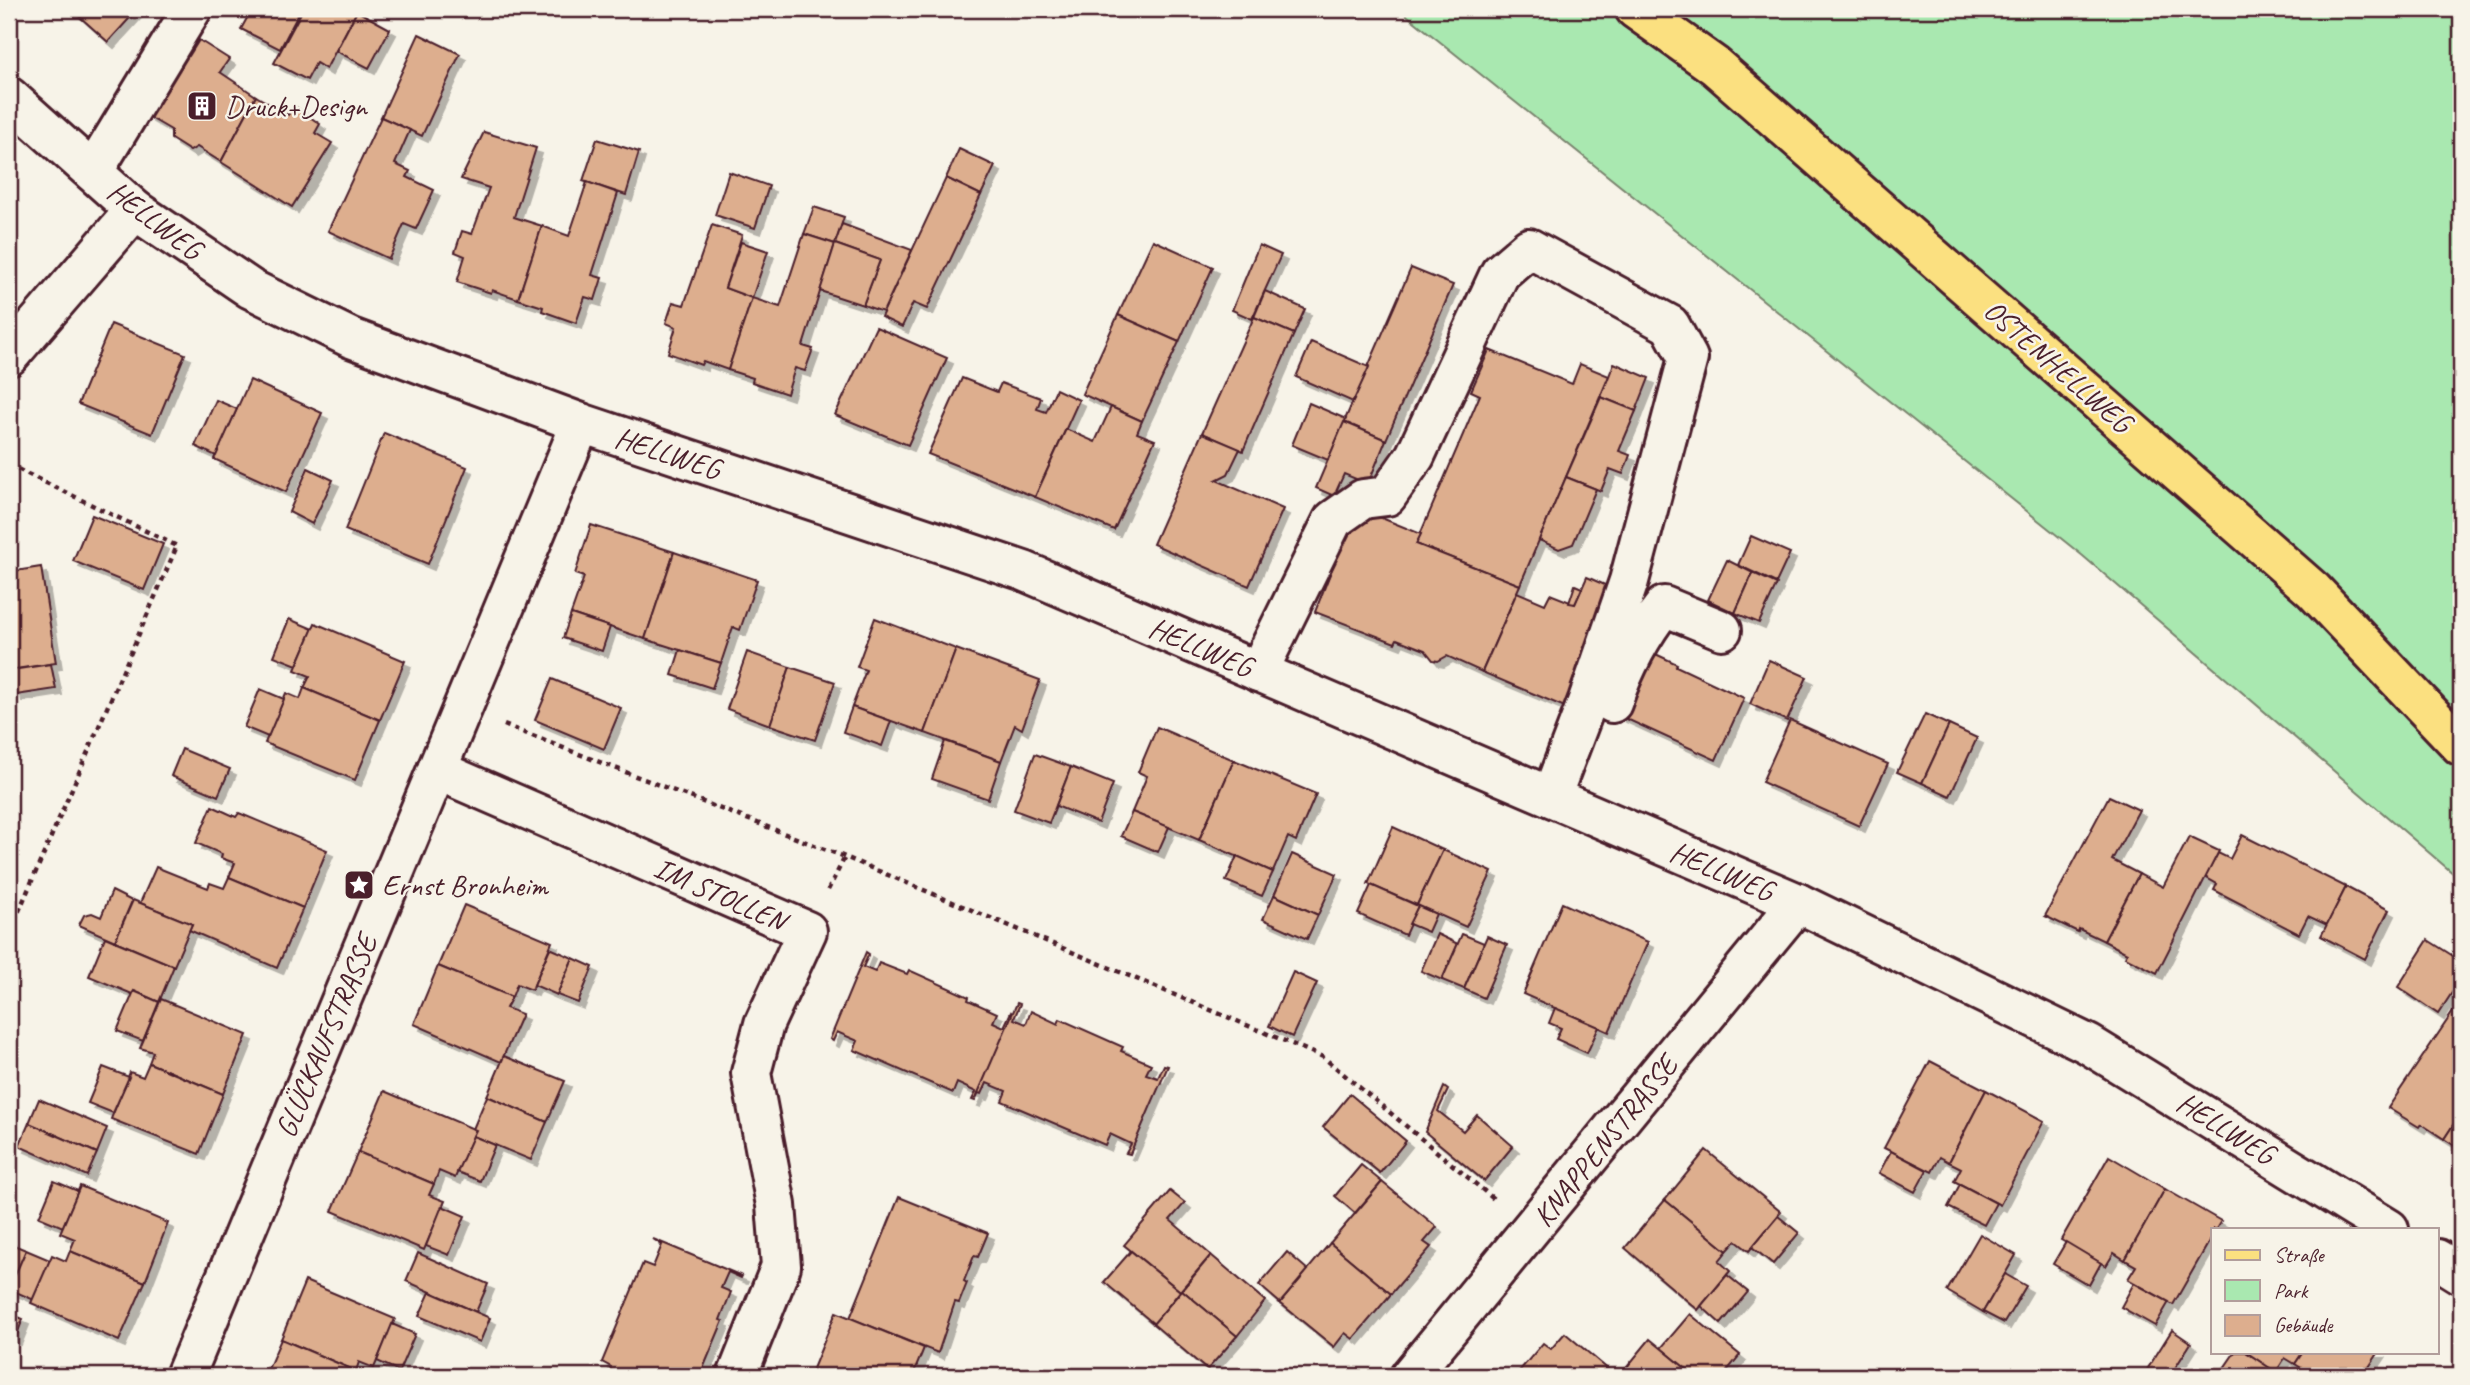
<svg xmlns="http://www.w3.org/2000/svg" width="2470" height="1385" viewBox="0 0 2470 1385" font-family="Caveat,sans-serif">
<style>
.green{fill:#a9e8b0;stroke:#7a846e;stroke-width:2}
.building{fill:#ddae8e;stroke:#4a1f2b;stroke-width:2;filter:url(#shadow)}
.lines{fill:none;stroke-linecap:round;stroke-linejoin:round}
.minor-casing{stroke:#4a1f2b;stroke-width:44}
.major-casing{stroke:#4a1f2b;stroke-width:44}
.path{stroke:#4a1f2b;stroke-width:4.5;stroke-dasharray:5 5;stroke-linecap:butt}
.minor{stroke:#f7f3e8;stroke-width:38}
.major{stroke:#fbe080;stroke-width:38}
.labels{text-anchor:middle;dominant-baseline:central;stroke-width:5;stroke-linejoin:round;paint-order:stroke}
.poi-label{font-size:30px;fill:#4a1f2b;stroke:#f7f3e8;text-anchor:start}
.street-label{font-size:30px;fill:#4a1f2b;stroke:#f7f3e8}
</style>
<defs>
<filter id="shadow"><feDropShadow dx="6" dy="6" stdDeviation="0" flood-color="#0004"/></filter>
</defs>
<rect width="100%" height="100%" fill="#f7f3e8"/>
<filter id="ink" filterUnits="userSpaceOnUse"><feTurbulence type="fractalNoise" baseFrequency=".0143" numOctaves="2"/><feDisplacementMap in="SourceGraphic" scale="14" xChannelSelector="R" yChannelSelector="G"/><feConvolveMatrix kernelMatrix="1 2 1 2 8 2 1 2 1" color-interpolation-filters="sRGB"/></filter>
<g filter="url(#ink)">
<!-- green -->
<polygon class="green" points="1399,9 2461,9 2461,880 2083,556"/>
<!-- building -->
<g class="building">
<polygon points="71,9 138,9 108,42"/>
<polygon points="252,9 301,9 280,49 241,29"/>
<polygon points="303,9 352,9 357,11 326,69 316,63 307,80 274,63"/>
<polygon points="357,11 390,29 369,68 336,51"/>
<polygon points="419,34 460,54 422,136 381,117"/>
<polygon points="199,40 229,59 220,72 256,96 221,162 197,147 190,151 171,139 171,130 147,116 186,55 189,56"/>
<polygon points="256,96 288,115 294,106 320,124 315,133 332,143 292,207 221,162"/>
<polygon points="381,117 410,130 395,164 410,171 407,177 434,190 416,229 404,224 389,259 328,231"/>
<polygon points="484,132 536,148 514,217 542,226 518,299 492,290 491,293 457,282 465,256 455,252 462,231 472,234 489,188 461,179"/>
<polygon points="597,139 639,152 626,195 583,181"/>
<polygon points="959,149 995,166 981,195 946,178"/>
<polygon points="729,172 769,186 755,228 715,215"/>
<polygon points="946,178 981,195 927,309 913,303 902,327 881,317"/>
<polygon points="587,182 618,193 592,275 602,278 595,300 585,297 576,323 542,311 543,307 518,299 542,226 569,236"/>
<polygon points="814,207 844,217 835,244 804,234"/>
<polygon points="842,224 912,250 883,312 863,305 880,260 835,244"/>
<polygon points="712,225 742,235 725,288 752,298 728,370 703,361 701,365 668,353 676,327 666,323 673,302 684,305"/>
<polygon points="804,234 835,244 803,346 813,349 805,371 795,368 787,394 752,382 753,378 728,370 752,298 780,307"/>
<polygon points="1153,240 1213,267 1179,342 1118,315"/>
<polygon points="741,242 768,251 752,298 725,288"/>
<polygon points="835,244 880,260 863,305 820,291"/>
<polygon points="1259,245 1281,255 1252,319 1232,310"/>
<polygon points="1411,268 1453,285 1386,440 1344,422"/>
<polygon points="1265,291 1305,309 1294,334 1254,317"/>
<polygon points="1118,315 1179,342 1142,421 1082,394"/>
<polygon points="1254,317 1294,334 1243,451 1202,433"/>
<polygon points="111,324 185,354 152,434 78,404"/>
<polygon points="876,327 947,358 908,445 835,415"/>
<polygon points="1311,342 1369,367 1353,402 1296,377"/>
<polygon points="1489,350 1572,384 1580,364 1609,376 1520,585 1416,544 1480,395 1471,391"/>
<polygon points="1614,363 1649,378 1636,411 1601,397"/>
<polygon points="962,378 997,392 1001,383 1041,398 1037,409 1046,412 1056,389 1079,400 1035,497 928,454"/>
<polygon points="250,380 322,413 286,492 214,459"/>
<polygon points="1601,397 1636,411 1619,451 1630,455 1623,474 1610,469 1601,491 1566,477"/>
<polygon points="216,400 237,409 216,456 195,446"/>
<polygon points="1309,403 1346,419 1328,460 1292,445"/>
<polygon points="1111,407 1142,421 1137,433 1155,440 1114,530 1035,497 1066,429 1095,442"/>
<polygon points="1344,422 1386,440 1368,484 1344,474 1334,496 1316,488"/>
<polygon points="384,433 467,467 428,564 345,530"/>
<polygon points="1202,433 1240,449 1228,474 1216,480 1283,509 1249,586 1153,544"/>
<polygon points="308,468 333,480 312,524 289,512"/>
<polygon points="1566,477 1596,489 1573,544 1559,549 1539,540"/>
<polygon points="1362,510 1421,534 1416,544 1520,585 1482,672 1447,656 1438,661 1433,660 1425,650 1397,639 1395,643 1315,612 1352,518"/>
<polygon points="92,515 163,544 144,590 73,561"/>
<polygon points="591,525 674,552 645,639 571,614 584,577 575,574"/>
<polygon points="1751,536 1790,553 1776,583 1738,565"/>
<polygon points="674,552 757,580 740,630 733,627 721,663 645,639"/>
<polygon points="1727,560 1753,573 1735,613 1708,600"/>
<polygon points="41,567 56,663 9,670 9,572"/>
<polygon points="1753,573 1777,584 1759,623 1735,613"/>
<polygon points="1587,577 1614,589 1567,708 1482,672 1517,592 1545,604 1550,594 1575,604"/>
<polygon points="1575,585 1582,588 1575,604 1569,603"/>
<polygon points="571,614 610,627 602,651 563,638"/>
<polygon points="875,618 956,649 925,733 852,707 866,670 857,667"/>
<polygon points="289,619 313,629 297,665 274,656"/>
<polygon points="315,623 405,661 380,720 304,688 310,676 295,670"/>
<polygon points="956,649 1040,680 1022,729 1015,725 1001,761 925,733"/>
<polygon points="680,650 721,663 712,688 672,675"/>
<polygon points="1647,650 1677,664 1676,666 1744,698 1716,760 1620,716"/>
<polygon points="747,652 790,667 770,725 727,709"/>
<polygon points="1769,660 1807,677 1787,721 1750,704"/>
<polygon points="51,664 56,689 16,695 12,670"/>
<polygon points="790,667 835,682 815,740 770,725"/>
<polygon points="552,679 621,708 604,749 535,720"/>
<polygon points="304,688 380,720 355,780 265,743 286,693 300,699"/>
<polygon points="260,689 284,699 268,737 244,727"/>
<polygon points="852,707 891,721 882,746 843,732"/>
<polygon points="1925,714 1949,725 1922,783 1897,772"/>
<polygon points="1790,720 1888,764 1859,826 1762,782"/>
<polygon points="1949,725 1977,738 1950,796 1922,783"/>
<polygon points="1157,727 1234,760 1199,840 1132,812 1147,776 1138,772"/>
<polygon points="945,741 1001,761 988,799 932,779"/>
<polygon points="182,749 230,769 218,796 171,776"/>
<polygon points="1035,754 1071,767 1049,823 1014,810"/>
<polygon points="1234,760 1316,794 1296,841 1288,837 1273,872 1199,840"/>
<polygon points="1071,767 1113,784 1098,823 1056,806"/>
<polygon points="2109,796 2139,810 2112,860 2139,874 2104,941 2079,929 2078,932 2045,916"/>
<polygon points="212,806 236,817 239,813 327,850 303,908 229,877 235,863 221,858 222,854 196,843"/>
<polygon points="1132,812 1169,827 1158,852 1121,836"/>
<polygon points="1393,827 1443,850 1417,905 1368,884"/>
<polygon points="2242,835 2346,887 2327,925 2308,916 2299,934 2214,890 2217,884 2205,877 2218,853 2230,859"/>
<polygon points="2189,837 2219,851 2157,973 2125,957 2127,953 2104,941 2139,874 2163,887"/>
<polygon points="1443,850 1492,872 1466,927 1417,905"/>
<polygon points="1292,854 1337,874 1318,915 1274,895"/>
<polygon points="1237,856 1273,872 1262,896 1226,881"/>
<polygon points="156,867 208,888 210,883 224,888 229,877 303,908 277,968 189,930 192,924 140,903"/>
<polygon points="1371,885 1418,906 1405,935 1358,914"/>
<polygon points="2346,887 2389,910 2365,959 2321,936"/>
<polygon points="112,891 132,901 115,941 79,925 84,915 92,913 101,917"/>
<polygon points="1274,895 1318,915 1307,939 1263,919"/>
<polygon points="133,900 192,924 174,966 115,941"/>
<polygon points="1562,903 1648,942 1609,1032 1523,994"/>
<polygon points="464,905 552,942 532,990 517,984 512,997 438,966"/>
<polygon points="1418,906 1436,914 1428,932 1409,924"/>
<polygon points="1437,934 1458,944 1442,980 1421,971"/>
<polygon points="1462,934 1484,943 1464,989 1442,980"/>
<polygon points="1487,936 1507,945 1484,998 1464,989"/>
<polygon points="105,937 174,966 159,1002 134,991 132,994 89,976"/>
<polygon points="2428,940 2461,961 2461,979 2438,1014 2398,987"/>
<polygon points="550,948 573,958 557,995 534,985"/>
<polygon points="866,952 869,954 863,967 875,972 879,963 907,974 909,970 969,997 968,1000 997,1013 993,1022 1004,1027 1011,1012 1013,1014 975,1101 972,1100 976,1092 957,1083 953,1093 854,1050 858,1041 837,1032 833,1041 830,1039"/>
<polygon points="573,958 593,967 578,1003 557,995"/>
<polygon points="438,966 512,997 506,1008 522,1014 501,1062 414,1024"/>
<polygon points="1293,972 1317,983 1292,1037 1269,1026"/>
<polygon points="134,991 159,1002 143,1041 117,1031"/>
<polygon points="161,999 247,1035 223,1094 149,1063 153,1052 140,1048"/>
<polygon points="2461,1000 2461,1113 2444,1139 2421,1124 2419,1127 2388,1108"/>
<polygon points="1017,1003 1020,1004 1014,1019 1026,1024 1031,1011 1058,1024 1060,1019 1123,1047 1121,1051 1151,1064 1146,1074 1158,1078 1164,1065 1168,1066 1130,1154 1126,1153 1131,1144 1110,1134 1105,1145 1002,1101 1006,1091 987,1083 982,1094 978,1093"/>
<polygon points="1555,1008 1599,1027 1587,1053 1556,1039 1561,1028 1549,1023"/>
<polygon points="504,1056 565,1081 547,1122 487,1096"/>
<polygon points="1930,1061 1986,1090 1949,1162 1940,1157 1932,1172 1884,1148"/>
<polygon points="149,1063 223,1094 199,1154 111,1119 130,1072 143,1077"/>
<polygon points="103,1067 129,1077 113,1113 88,1103"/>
<polygon points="1444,1087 1448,1090 1438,1111 1463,1131 1477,1115 1513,1146 1484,1181 1425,1132"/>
<polygon points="1986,1090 2044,1121 2000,1205 1954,1181 1961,1168 1949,1162"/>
<polygon points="384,1091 476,1130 455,1178 439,1171 434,1184 358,1152"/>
<polygon points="1350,1094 1406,1141 1380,1173 1323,1127"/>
<polygon points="487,1096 547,1122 531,1160 473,1136 476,1130 473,1129"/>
<polygon points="39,1099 107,1128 97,1153 29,1123"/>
<polygon points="2461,1113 2461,1150 2444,1139"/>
<polygon points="29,1123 97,1153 87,1176 19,1146"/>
<polygon points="473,1136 495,1145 480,1181 457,1172"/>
<polygon points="1706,1150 1781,1212 1749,1251 1736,1241 1727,1251 1665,1200"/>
<polygon points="1891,1151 1927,1170 1915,1192 1879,1173"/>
<polygon points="358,1152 434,1184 429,1195 445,1201 424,1250 332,1211"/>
<polygon points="2109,1156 2165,1189 2125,1260 2114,1253 2106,1266 2061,1240"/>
<polygon points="1361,1165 1382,1182 1355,1213 1335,1196"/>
<polygon points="54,1181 78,1191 63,1227 39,1217"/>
<polygon points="1382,1182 1437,1227 1424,1242 1431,1247 1391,1294 1330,1243"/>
<polygon points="1960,1184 1996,1203 1984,1225 1948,1207"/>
<polygon points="80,1186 168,1223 145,1282 70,1251 75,1239 60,1233"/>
<polygon points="2165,1189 2221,1221 2216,1229 2213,1229 2213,1235 2173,1305 2128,1279 2136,1266 2125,1260"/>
<polygon points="1170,1191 1185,1203 1170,1220 1211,1255 1180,1291 1124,1245"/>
<polygon points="899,1197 988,1233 978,1257 974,1256 964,1281 967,1283 959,1303 955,1302 938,1353 850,1318"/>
<polygon points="1665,1200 1727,1251 1719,1261 1730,1271 1698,1310 1625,1248"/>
<polygon points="442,1206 465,1216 449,1255 426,1246"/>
<polygon points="1778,1216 1799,1233 1773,1264 1752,1247"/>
<polygon points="1980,1234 2016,1255 1983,1312 1947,1291"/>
<polygon points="653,1239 742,1276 741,1278 728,1272 721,1288 731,1292 720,1320 723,1321 700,1376 607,1376 611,1367 602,1362 643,1263 653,1267 662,1245"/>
<polygon points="2066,1242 2101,1263 2089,1285 2053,1264"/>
<polygon points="9,1243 26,1250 9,1289"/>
<polygon points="1330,1243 1391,1294 1353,1339 1345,1333 1334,1347 1280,1303"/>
<polygon points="26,1250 50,1260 34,1300 9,1289"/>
<polygon points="70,1251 145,1282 119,1341 31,1303 52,1255 66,1261"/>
<polygon points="1131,1251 1180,1291 1154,1324 1104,1282"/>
<polygon points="1287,1252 1308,1270 1280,1303 1259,1285"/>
<polygon points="418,1253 488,1284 476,1312 406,1281"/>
<polygon points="1211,1255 1265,1301 1237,1336 1182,1290"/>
<polygon points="2005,1274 2026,1286 2004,1323 1983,1312"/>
<polygon points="1727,1275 1748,1292 1721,1324 1701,1306"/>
<polygon points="305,1281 395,1319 374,1368 359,1362 356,1371 281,1339"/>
<polygon points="2134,1283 2169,1302 2155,1326 2121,1307"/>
<polygon points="1182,1290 1237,1336 1207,1370 1153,1324"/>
<polygon points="430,1292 490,1318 480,1342 419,1316"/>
<polygon points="836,1312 924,1348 913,1375 810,1376"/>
<polygon points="9,1313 23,1319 15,1339 9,1336"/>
<polygon points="1690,1314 1740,1355 1723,1376 1695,1376 1661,1348"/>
<polygon points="392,1324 415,1334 399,1371 377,1361"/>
<polygon points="2172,1330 2191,1343 2170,1376 2143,1376"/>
<polygon points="1565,1333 1616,1376 1515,1376 1543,1343 1551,1349"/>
<polygon points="281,1339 356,1371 353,1376 265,1376"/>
<polygon points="1650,1339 1661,1348 1695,1376 1626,1376 1622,1373"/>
<polygon points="2235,1352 2246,1352 2271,1368 2265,1376 2237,1376 2224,1368"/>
<polygon points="2246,1352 2303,1352 2295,1364 2285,1358 2276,1372"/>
<polygon points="2303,1352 2379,1352 2363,1376 2302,1376 2306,1371 2295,1364"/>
</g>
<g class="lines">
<!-- minor casing -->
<g class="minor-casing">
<g id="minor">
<polyline points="9,97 135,210 251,289 351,338 581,423 1024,571 1798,903 2088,1044 2389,1229"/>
<polyline points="93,172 192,9"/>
<polyline points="9,356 135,210"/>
<polyline points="1258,672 1333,520 1363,499 1387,496 1415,456 1500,273 1529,248 1670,325 1688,358 1629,581 1588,700 1551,797"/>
<path d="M1612,703C1624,668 1641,635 1664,606L1722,630"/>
<polyline points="437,770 807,931 764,1024 751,1073 776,1205 781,1266 737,1376"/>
<polyline points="2437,1259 2461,1274"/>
<polyline points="185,1376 581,423"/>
<polyline points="1410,1376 1798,903"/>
</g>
</g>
<!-- major casing -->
<g class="major-casing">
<polyline id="major" points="1635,9 1715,66 2313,590 2461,746"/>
</g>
<!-- path -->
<g class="path">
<polyline points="9,465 177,546 9,934"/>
<polyline points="504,725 845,857 1323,1057 1495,1200"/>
<polyline points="828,890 845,857"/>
</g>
<!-- minor -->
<use href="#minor" class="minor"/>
<!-- major -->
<use href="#major" class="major"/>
</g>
</g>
<!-- icons -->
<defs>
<g id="building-square" transform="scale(1.575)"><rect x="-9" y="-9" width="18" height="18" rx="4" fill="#4a1f2b" stroke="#f7f3e8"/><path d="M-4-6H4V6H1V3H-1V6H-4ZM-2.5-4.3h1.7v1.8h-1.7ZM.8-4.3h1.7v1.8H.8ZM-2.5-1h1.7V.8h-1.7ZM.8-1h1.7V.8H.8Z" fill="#fff"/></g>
<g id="sight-square" transform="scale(1.575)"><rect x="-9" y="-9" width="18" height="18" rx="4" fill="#4a1f2b" stroke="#f7f3e8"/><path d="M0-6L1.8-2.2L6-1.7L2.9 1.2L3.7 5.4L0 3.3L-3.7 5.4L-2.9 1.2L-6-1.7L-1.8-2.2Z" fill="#fff"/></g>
</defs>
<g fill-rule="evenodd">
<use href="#building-square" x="202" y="106"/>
<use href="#sight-square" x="359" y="885"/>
</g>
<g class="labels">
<!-- poi labels -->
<g class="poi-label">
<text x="225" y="106">Druck+Design</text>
<text x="382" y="885">Ernst Bronheim</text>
</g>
<!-- street labels -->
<g class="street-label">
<text transform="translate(155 220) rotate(37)">HELLWEG</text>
<text transform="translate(2058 366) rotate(41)">OSTENHELLWEG</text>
<text transform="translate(668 453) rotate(18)">HELLWEG</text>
<text transform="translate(1201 647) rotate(23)">HELLWEG</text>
<text transform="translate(1722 871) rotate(23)">HELLWEG</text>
<text transform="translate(720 894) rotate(24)">IM STOLLEN</text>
<text transform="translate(326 1036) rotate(-67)">GLÜCKAUFSTRASSE</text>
<text transform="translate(2226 1128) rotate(32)">HELLWEG</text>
<text transform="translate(1605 1141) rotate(-51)">KNAPPENSTRASSE</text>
</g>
</g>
<!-- margin -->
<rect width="2470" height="1385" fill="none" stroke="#f7f3e8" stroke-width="35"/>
<rect x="18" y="18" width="2435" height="1350" fill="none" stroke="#4a1f2b" stroke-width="2.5" filter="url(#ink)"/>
<!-- legend -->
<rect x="2211" y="1228" width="228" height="126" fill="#f7f3e8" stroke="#b29e9c" stroke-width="2"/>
<rect x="2225" y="1250" width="35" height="10" fill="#fbe080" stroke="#b29e9c" stroke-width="2"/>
<text x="2274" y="1262" font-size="21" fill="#4a1f2b">Straße</text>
<rect x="2225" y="1280" width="35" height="21" fill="#a9e8b0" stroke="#b29e9c" stroke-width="2"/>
<text x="2274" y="1298" font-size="21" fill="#4a1f2b">Park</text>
<rect x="2225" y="1315" width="35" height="21" fill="#ddae8e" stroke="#b29e9c" stroke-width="2"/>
<text x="2274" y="1332" font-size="21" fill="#4a1f2b">Gebäude</text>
</svg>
